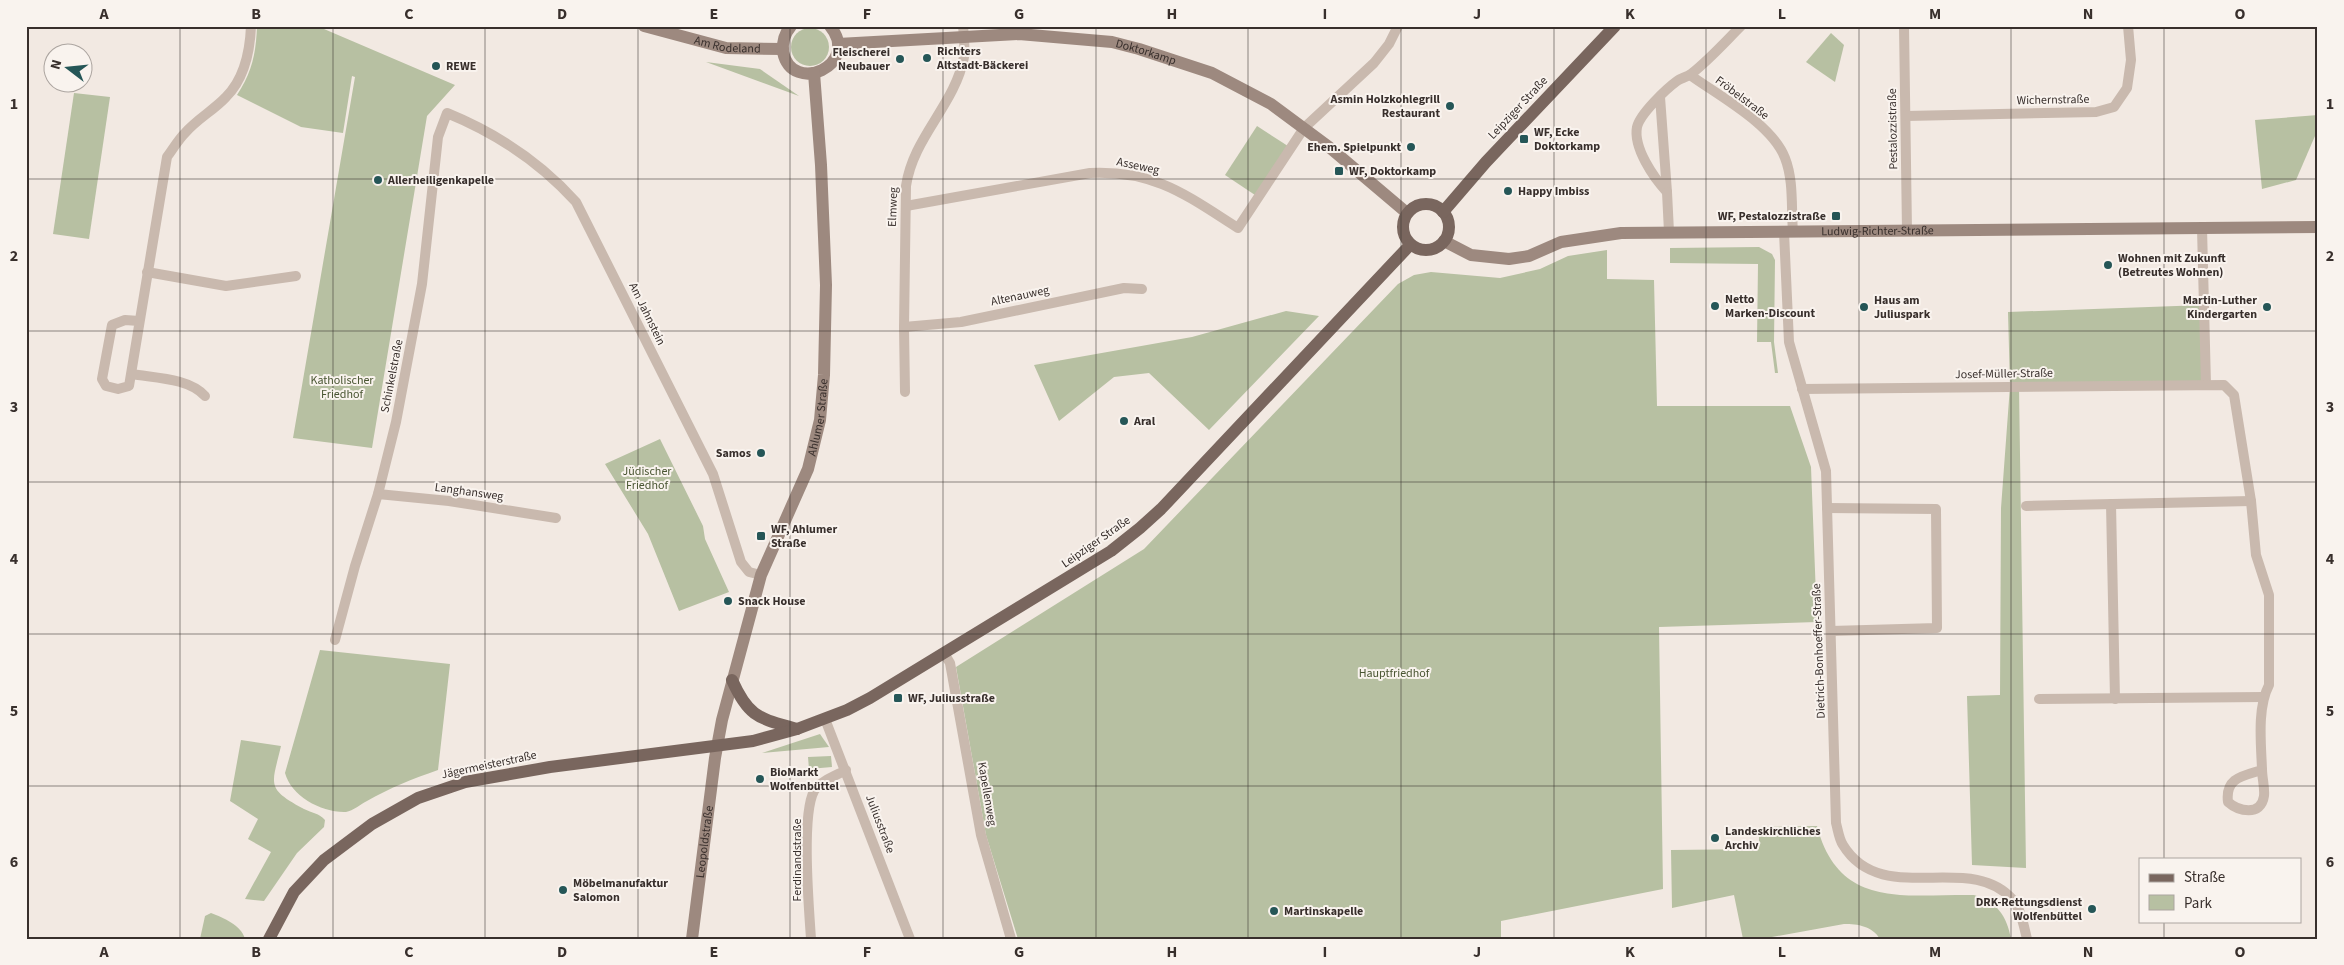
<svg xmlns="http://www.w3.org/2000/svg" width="2344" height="965" viewBox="0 0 2344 965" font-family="'Source Sans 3',sans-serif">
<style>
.green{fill:#b7c0a2}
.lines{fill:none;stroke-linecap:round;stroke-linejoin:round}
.street{stroke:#c9b9ae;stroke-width:10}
.secondary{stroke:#9d897f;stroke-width:12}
.primary{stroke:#79665e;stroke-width:12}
.grid{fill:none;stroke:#382f2c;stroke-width:1;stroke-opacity:0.55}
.poi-dot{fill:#255657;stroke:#f9f3ee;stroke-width:2}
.labels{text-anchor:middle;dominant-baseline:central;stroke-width:4;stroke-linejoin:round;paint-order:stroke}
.street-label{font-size:12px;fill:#382f2c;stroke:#f9f3ee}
.poi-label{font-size:12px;font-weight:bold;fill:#382f2c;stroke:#f9f3ee;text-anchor:start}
.park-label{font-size:12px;fill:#495532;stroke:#f9f3ee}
.neatline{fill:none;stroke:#382f2c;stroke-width:2}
.grid-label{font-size:16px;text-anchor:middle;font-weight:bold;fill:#382f2c}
</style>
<rect width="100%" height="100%" fill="#f2e9e2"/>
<!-- green -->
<g class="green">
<path d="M257,26H317L455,85L427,116L372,448L293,438L355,77L352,76L343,133L301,127L237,95C252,72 256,54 257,26Z"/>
<circle cx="810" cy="47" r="19"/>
<polygon points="1831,33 1844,45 1835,82 1806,62"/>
<polygon points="706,62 760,69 799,96"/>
<polygon points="74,93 110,97 89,239 53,234"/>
<polygon points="2318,115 2318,129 2296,180 2262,189 2255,120"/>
<polygon points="1257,126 1291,148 1258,197 1225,175"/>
<polygon points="1759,247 1772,254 1775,260 1774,342 1778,373 1775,373 1771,342 1757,342 1758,264 1670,263 1670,248"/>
<polygon points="1607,250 1607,279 1654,280 1657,406 1790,406 1811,467 1817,622 1659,627 1663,889 1501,921 1501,939 1018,939 986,835 956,667 1144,549 1398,284 1414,275 1431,272 1500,278 1540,269 1568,256"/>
<polygon points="2204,305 2206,385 2019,386 2026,868 1972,865 1967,696 2000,695 2001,508 2010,386 2008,312"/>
<polygon points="1286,311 1319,316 1209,430 1149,373 1114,377 1059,421 1034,365 1192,337"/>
<polygon points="660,439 703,526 705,539 729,592 679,611 648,534 605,464"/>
<path d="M320,650L450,664L438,770C412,779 390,788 367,801C361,804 353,811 346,812C322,813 291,796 285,773Z"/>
<polygon points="820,734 829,747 762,753"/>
<path d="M241,740L281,746C272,785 265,788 304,809C312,813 319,813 325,820L324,827L297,853L264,901L245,899L271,852L248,839L258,819L230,801Z"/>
<polygon points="831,756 832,767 809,769 808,757"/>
<path d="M1817,826C1839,910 1905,894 1974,895C1997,902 2007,916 2011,939H1880C1872,926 1858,924 1844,924L1761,939H1743L1734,895L1672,908L1671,850L1759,849V827Z"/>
<path d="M211,913C224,918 241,925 245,939H200L205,916Z"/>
</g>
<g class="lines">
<!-- street -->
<g class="street">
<polyline points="1904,26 1907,231"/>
<path d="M1690,75C1719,96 1772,124 1785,158C1794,181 1791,208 1793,232"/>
<path d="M1660,97L1667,192C1654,178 1633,148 1637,127C1640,114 1666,89 1677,81C1681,78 1687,77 1691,74C1709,60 1725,42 1741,26"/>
<polyline points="1906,116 2096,112 2114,107 2127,88 2131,60 2128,26"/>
<polyline points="1667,192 1669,232"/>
<path d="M906,206L1090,173C1155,170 1186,195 1238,228L1304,128L1374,63L1389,44L1398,26"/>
<polyline points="2202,228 2206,385"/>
<path d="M1784,232L1789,342L1826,471L1836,823C1838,830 1839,839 1843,845C1882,909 1971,850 2013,900C2021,909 2024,927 2027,939"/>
<polyline points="147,272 226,286 296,276"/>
<path d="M139,321L125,320L112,325L102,379L106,386L118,389L129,386L167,157C173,149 178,140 185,133C197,119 214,110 226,97C244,79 250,51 251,26"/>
<polyline points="904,327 961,322 1124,288 1142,289"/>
<path d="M132,374C155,378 189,378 205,396"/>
<path d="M1802,389L2224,385L2234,395L2251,501L2256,555L2269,595V685C2257,708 2261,743 2262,769C2262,778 2265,788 2264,796C2261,817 2238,811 2228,802C2225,778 2242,776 2262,770"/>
<path d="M905,392L904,327L906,186C913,137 955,105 964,57C965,47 964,36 963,26"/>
<polyline points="378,494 449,501 556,518"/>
<polyline points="2111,504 2115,699"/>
<polyline points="2026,506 2251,501"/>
<polyline points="1827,508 1936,509 1937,628 1831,631"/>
<path d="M335,640L355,566L378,494L396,422L422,284L438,137L447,113C496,133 540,162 576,202L713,474L741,562L749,572L761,575"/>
<polyline points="944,653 950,663 981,835 1011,939"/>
<polyline points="2039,699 2263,697"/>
<polyline points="825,719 910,939"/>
<path d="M811,939C809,908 801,816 814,791C820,781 837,775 846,770"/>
</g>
<!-- secondary -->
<g class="secondary">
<path id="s1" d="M644,26L726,48L783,49"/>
<path d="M791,26C785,33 782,42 783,52C792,96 862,65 830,26"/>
<path id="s2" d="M838,44L1019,34L1112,42L1139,49L1212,73L1271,104L1329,147L1407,213"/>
<path id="s3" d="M1444,241L1471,255L1509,259L1529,256L1561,242L1621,233L2318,227"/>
<path id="s4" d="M692,939L715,758L722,720L761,575L808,469L820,420L824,375L826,285L821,165L814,73"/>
</g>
<!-- primary -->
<g class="primary">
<circle cx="1426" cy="227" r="23"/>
<polyline points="1443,212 1486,162 1615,26"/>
<path d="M732,680C749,718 759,718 797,729"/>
<polyline points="269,939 294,892 324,860 372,824 418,798 465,782 550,767 753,741 797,729 847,710 870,698 1111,551 1140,528 1161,509 1410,245"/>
</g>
</g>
<!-- grid -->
<path class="grid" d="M180,26V939M333,26V939M485,26V939M638,26V939M790,26V939M943,26V939M1096,26V939M1248,26V939M1401,26V939M1554,26V939M1706,26V939M1859,26V939M2011,26V939M2164,26V859M26,179H2318M26,331H2318M26,482H2318M26,634H2318M26,786H2318M2164,921V939"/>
<!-- markers -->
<g class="poi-dot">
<circle cx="927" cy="58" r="5"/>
<circle cx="900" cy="59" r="5"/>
<circle cx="436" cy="66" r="5"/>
<circle cx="1450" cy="106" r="5"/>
<rect x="1519" y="134" width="10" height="10" rx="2.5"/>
<circle cx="1411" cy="147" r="5"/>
<rect x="1334" y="166" width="10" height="10" rx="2.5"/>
<circle cx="378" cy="180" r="5"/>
<circle cx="1508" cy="191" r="5"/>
<rect x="1831" y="211" width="10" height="10" rx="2.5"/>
<circle cx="2108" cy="265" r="5"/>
<circle cx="1715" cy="306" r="5"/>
<circle cx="1864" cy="307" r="5"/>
<circle cx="2267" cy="307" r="5"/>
<circle cx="1124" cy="421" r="5"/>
<circle cx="761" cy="453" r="5"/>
<rect x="756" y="531" width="10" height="10" rx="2.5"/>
<circle cx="728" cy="601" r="5"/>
<rect x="893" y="693" width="10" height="10" rx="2.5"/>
<circle cx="760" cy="779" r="5"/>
<circle cx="1715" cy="838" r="5"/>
<circle cx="563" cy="890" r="5"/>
<circle cx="2092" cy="909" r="5"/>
<circle cx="1274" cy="911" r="5"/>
</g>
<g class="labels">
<!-- street labels -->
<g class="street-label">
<text stroke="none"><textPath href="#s1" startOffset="86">Am Rodeland</textPath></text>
<text stroke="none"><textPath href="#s2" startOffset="310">Doktorkamp</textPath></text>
<text transform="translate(1742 98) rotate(37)">Fröbelstraße</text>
<text transform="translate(2053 100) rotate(-1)">Wichernstraße</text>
<text transform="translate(1518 108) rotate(-47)">Leipziger Straße</text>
<text transform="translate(1893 129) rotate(-91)">Pestalozzistraße</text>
<text transform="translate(1138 166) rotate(12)">Asseweg</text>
<text transform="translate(893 207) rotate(-88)">Elmweg</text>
<text stroke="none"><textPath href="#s3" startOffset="441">Ludwig-Richter-Straße</textPath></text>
<text transform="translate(1020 296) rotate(-12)">Altenauweg</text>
<text transform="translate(647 314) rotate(64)">Am Jahnstein</text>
<text transform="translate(2004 374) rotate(-1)">Josef-Müller-Straße</text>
<text transform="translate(392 376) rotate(-79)">Schinkelstraße</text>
<text stroke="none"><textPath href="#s4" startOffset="540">Ahlumer Straße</textPath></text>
<text transform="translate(469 492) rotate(8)">Langhansweg</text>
<text transform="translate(1096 542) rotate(-35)">Leipziger Straße</text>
<text transform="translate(1819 651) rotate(-92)">Dietrich-Bonhoeffer-Straße</text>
<text transform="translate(489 765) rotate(-12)">Jägermeisterstraße</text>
<text transform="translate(987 794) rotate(80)">Kapellenweg</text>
<text transform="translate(880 824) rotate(69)">Juliusstraße</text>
<text stroke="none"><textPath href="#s4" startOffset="98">Leopoldstraße</textPath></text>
<text transform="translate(797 860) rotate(-90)">Ferdinandstraße</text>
</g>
<!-- poi labels -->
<g class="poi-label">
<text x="937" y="51">Richters<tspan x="937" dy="14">Altstadt-Bäckerei</tspan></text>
<text x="890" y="52" text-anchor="end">Fleischerei<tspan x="890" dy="14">Neubauer</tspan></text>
<text x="446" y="66">REWE</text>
<text x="1440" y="99" text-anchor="end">Asmin Holzkohlegrill<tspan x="1440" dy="14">Restaurant</tspan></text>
<text x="1534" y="132">WF, Ecke<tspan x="1534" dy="14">Doktorkamp</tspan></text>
<text x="1401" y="147" text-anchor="end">Ehem. Spielpunkt</text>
<text x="1349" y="171">WF, Doktorkamp</text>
<text x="388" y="180">Allerheiligenkapelle</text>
<text x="1518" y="191">Happy Imbiss</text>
<text x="1826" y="216" text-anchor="end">WF, Pestalozzistraße</text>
<text x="2118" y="258">Wohnen mit Zukunft<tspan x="2118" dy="14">(Betreutes Wohnen)</tspan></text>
<text x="1725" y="299">Netto<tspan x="1725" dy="14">Marken-Discount</tspan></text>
<text x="1874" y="300">Haus am<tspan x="1874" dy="14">Juliuspark</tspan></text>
<text x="2257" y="300" text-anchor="end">Martin-Luther<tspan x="2257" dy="14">Kindergarten</tspan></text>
<text x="1134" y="421">Aral</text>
<text x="751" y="453" text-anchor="end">Samos</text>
<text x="771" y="529">WF, Ahlumer<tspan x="771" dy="14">Straße</tspan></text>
<text x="738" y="601">Snack House</text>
<text x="908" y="698">WF, Juliusstraße</text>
<text x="770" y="772">BioMarkt<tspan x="770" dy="14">Wolfenbüttel</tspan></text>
<text x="1725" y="831">Landeskirchliches<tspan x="1725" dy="14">Archiv</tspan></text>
<text x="573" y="883">Möbelmanufaktur<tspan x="573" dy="14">Salomon</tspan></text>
<text x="2082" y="902" text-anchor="end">DRK-Rettungsdienst<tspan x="2082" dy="14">Wolfenbüttel</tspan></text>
<text x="1284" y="911">Martinskapelle</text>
</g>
<!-- park labels -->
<g class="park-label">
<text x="342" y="380">Katholischer<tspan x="342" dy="14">Friedhof</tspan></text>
<text x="647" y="471">Jüdischer<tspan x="647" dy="14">Friedhof</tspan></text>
<text x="1394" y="673">Hauptfriedhof</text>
</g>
</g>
<!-- border -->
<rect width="2344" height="965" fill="none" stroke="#f9f3ee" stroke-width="55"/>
<!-- legend -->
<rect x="2139" y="858" width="162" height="65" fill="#f9f3ee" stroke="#aca5a0"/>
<rect x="2149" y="874" width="25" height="8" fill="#79665e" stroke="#aca5a0"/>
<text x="2184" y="882" font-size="15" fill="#382f2c">Straße</text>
<rect x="2149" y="895" width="25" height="15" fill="#b7c0a2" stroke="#aca5a0"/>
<text x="2184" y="908" font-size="15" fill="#382f2c">Park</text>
<!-- north arrow -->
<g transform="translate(68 68) rotate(286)"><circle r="24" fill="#f9f3ee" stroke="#aca5a0"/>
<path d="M0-4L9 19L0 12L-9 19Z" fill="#255657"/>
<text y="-8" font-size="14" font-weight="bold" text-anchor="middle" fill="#382f2c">N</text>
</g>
<rect x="28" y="28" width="2288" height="910" class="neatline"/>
<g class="grid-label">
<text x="104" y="19">A</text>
<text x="256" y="19">B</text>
<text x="409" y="19">C</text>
<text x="562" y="19">D</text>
<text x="714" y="19">E</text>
<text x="867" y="19">F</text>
<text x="1019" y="19">G</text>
<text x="1172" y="19">H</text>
<text x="1325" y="19">I</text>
<text x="1477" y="19">J</text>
<text x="1630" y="19">K</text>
<text x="1782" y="19">L</text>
<text x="1935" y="19">M</text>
<text x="2088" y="19">N</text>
<text x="2240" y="19">O</text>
<text x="14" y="109">1</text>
<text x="2330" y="109">1</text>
<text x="14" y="261">2</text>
<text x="2330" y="261">2</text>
<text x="14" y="412">3</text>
<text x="2330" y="412">3</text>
<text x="14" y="564">4</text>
<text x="2330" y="564">4</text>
<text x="14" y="716">5</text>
<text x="2330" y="716">5</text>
<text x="14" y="867">6</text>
<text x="2330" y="867">6</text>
<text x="104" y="957">A</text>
<text x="256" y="957">B</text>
<text x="409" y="957">C</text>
<text x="562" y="957">D</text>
<text x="714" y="957">E</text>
<text x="867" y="957">F</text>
<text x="1019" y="957">G</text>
<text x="1172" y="957">H</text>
<text x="1325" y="957">I</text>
<text x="1477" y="957">J</text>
<text x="1630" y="957">K</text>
<text x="1782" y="957">L</text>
<text x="1935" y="957">M</text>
<text x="2088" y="957">N</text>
<text x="2240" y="957">O</text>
</g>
</svg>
